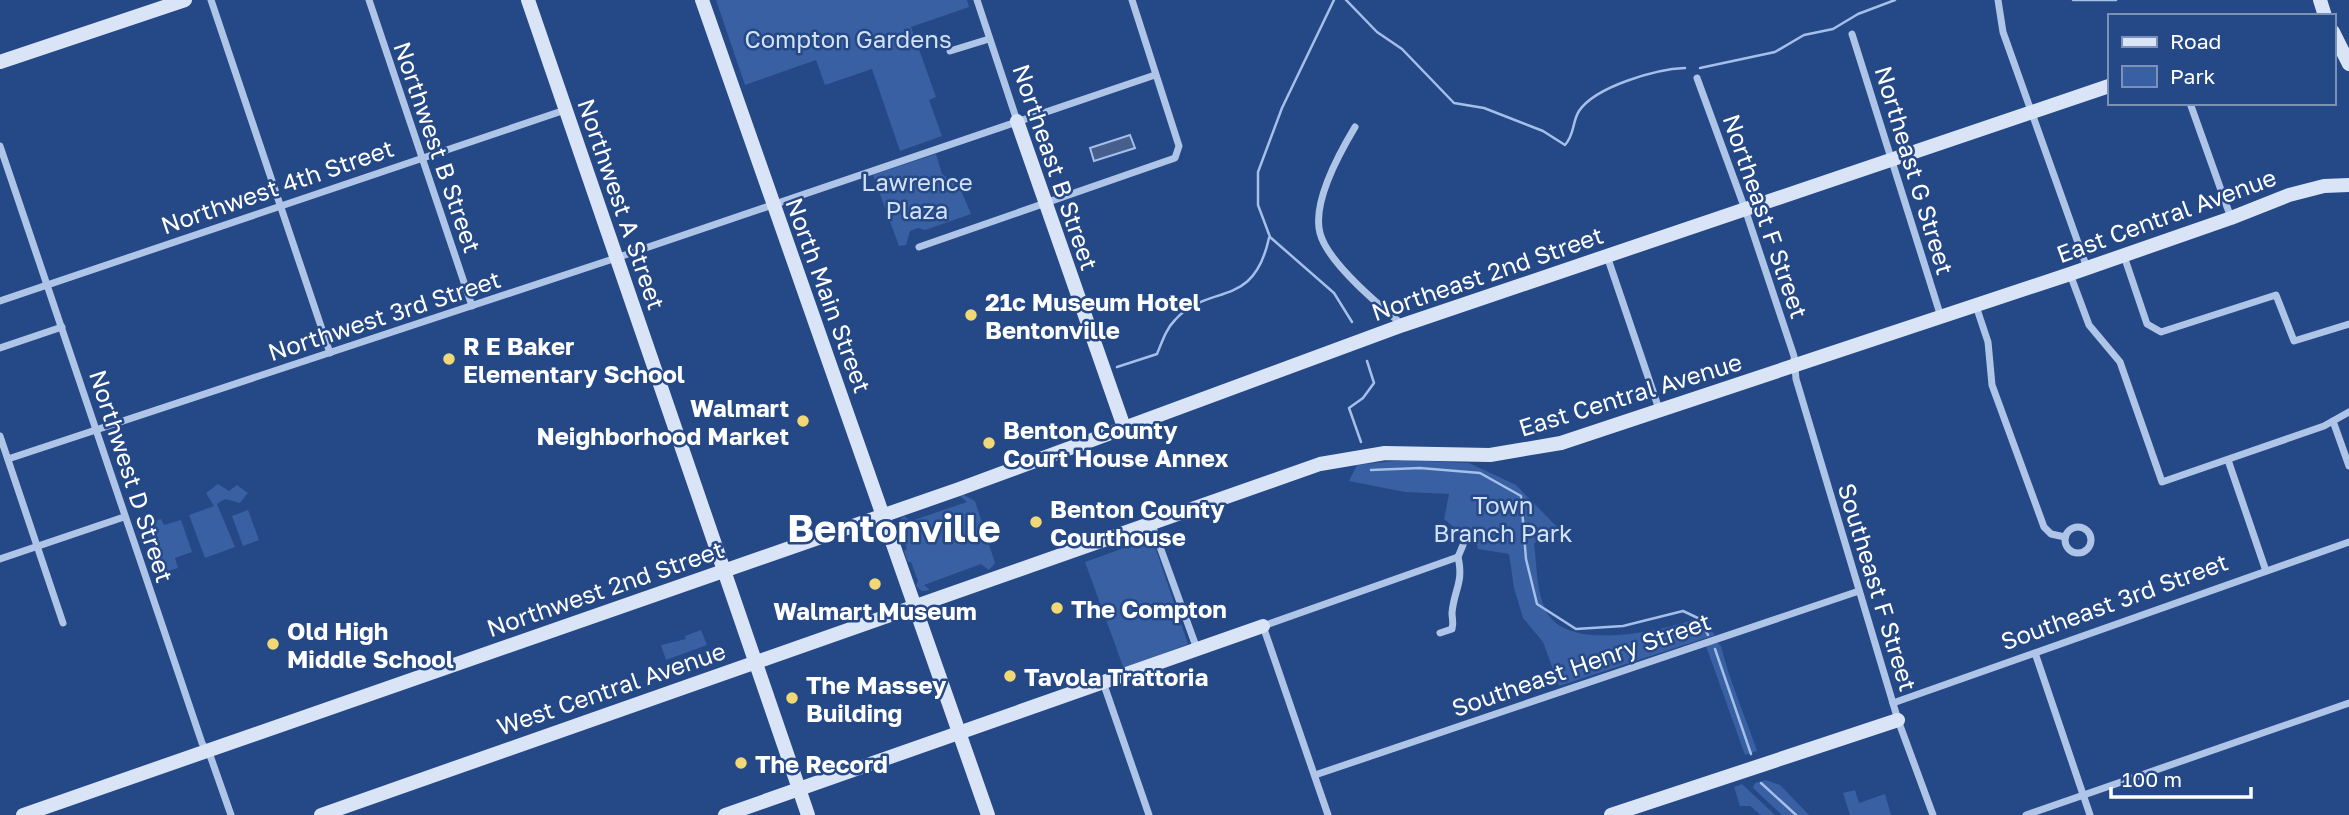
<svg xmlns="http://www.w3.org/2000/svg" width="2349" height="815" viewBox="0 0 2349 815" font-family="'Golos Text',sans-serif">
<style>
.green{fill:#3960a3}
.water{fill:#475f8d;stroke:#a4bfe9;stroke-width:2}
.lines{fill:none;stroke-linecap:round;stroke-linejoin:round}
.stream{stroke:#a4bfe9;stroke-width:2.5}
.street{stroke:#afc5e8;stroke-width:7}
.secondary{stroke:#dae4f7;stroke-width:14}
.poi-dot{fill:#f2d874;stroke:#254886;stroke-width:2.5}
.labels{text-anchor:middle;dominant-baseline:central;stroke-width:5;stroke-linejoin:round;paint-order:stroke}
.park-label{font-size:24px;fill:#d3e1f7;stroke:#254886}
.street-label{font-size:24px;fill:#fff;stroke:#254886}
.poi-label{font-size:24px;font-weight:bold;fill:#fff;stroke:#254886;text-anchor:start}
.town-label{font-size:38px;font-weight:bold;fill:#fff;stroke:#254886}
</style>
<rect width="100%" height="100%" fill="#254886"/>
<!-- green -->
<g class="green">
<polygon points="716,0 967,0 969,7 911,27 936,97 929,100 942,136 900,151 872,69 825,85 816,60 745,85"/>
<polygon points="936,154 942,174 960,188 971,214 925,230 918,228 910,231 906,245 899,246 873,175"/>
<path d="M1403,460L1469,463L1516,485L1562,532L1534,543C1537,564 1536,600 1550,617C1576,651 1667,630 1701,617L1715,635L1559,686L1543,642L1523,618L1514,588L1509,554L1478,549L1474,533L1457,530L1444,519L1449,494L1405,492L1349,481L1357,465Z"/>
<polygon points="218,484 229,491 237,485 248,493 240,503 225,499 217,504 235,547 205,558 189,515 214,506 206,493"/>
<polygon points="964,495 975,501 995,563 989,570 981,564 924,585 930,590 922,591 916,586 918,581 911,562 908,562 904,551 907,549 900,530 896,530 897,522 904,516 911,521 967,502 960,496"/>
<polygon points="248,510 259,540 243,546 232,516"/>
<polygon points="161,519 164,525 181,520 192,552 175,558 178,568 161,573 145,524"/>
<polygon points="1152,538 1188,644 1124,669 1085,562"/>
<polygon points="701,630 707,645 666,660 661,645 686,639 685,636"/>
<path d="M1717,642L1721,646C1730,683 1745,715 1757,751L1745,755L1706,646Z"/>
<polygon points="1766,780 1780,785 1809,815 1782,815 1753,788 1755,783"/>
<polygon points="1742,784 1775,815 1761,815 1750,806 1740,806 1734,787"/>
<polygon points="1855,790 1859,803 1885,794 1891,815 1850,815 1843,793"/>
</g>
<!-- water -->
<polygon class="water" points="1130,135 1135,148 1094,161 1090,148"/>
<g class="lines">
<!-- stream -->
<g class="stream">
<polyline points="1334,0 1282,108 1258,172 1258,205 1270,237 1334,293 1352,322"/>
<path d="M1346,0L1377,32L1402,49L1454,103L1484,108L1543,131L1565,145C1575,134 1572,122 1579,111C1596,86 1657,69 1685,68"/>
<polyline points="2073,0 2116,0"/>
<polyline points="1700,68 1775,52 1804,35 1833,29 1858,14 1895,0"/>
<path d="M1117,367L1157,354C1162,342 1166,329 1175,320C1209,282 1253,311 1269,238"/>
<polyline points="1361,442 1349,408 1363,398 1374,383 1367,361"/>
<polyline points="1371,470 1420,468 1480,473 1521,496 1526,559 1537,604 1576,629 1623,626 1683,611 1700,619 1708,635"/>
<polyline points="1715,649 1751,754"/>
<polyline points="1761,783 1796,815"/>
</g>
<!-- street -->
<g class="street">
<polyline points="211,0 330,353"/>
<polyline points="369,0 472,306"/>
<polyline points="977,0 1017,121"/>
<polyline points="1998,0 2003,32 2087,268"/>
<polyline points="1852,34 1941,317"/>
<polyline points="950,51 989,39"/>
<polyline points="1697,78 1745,209 1794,356 1796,379 1898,720 1933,815"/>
<polyline points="2190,103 2231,218"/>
<path d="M1355,127C1340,152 1312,203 1320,233C1327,262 1380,306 1403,325"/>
<polyline points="0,146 202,743 211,758 231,815"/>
<polyline points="919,247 1175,158 1179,146 1132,0"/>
<polyline points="1607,256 1660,412"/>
<polyline points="2124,256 2147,324 2161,332 2276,295 2294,341 2349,324"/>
<polyline points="2070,274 2089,325 2120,362 2162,482 2324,426 2349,412"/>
<polyline points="0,301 565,110"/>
<polyline points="1976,306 1988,342 1992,385 2044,527 2051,534 2065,537"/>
<polyline points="0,348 62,327"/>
<polyline points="2333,421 2349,466"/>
<polyline points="0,436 63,623"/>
<polyline points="8,459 616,258 1155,75"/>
<polyline points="2228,460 2266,571"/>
<polyline points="1151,522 1197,649"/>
<circle cx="2078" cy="540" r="13"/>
<polyline points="0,559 124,517"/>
<path d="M1440,633L1452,629C1454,622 1452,619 1452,613C1454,589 1464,583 1458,557"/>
<polyline points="2035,653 2090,815"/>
<polyline points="1103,682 1149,815"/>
<polyline points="1893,703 2349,542"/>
<polyline points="1315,775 1859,591"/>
<polyline points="1328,815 1263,626 1458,557 1463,545"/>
<polyline points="2026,815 2349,703"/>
</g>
<!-- secondary -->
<g class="secondary">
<polyline points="528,0 808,815"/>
<polyline points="702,0 988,815"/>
<polyline points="2320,0 2325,16"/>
<polyline points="2333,32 2349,64"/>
<polyline points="0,62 185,0"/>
<polyline points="1017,121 1124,427"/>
<polyline points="23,815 959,489 1403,325 2109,86"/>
<polyline points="321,815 1320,464 1385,453 1490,455 1561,443 2070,274 2231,218 2289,195 2324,186 2349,185"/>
<polyline points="725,815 1263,626"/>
<polyline points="1611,815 1898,720"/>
</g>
</g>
<!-- markers -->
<g class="poi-dot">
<circle cx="971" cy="315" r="7"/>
<circle cx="449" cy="359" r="7"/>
<circle cx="803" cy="421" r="7"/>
<circle cx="989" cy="443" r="7"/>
<circle cx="1036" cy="522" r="7"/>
<circle cx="875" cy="584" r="7"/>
<circle cx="1057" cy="608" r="7"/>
<circle cx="273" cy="644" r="7"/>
<circle cx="1010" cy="676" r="7"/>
<circle cx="792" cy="698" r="7"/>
<circle cx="741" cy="763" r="7"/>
</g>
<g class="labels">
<!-- park labels -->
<g class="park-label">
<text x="848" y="38">Compton Gardens</text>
<text x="917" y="181">Lawrence<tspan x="917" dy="28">Plaza</tspan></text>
<text x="1503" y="504">Town<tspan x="1503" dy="28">Branch Park</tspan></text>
</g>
<!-- street labels -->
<g class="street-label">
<text transform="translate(438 147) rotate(71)">Northwest B Street</text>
<text transform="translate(1056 167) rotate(71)">Northeast B Street</text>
<text transform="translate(1915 170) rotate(73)">Northeast G Street</text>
<text transform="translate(277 186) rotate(-19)">Northwest 4th Street</text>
<text transform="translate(622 204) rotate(71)">Northwest A Street</text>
<text transform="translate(2166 215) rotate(-20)">East Central Avenue</text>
<text transform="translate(1766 216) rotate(71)">Northeast F Street</text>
<text transform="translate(1487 273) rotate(-19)">Northeast 2nd Street</text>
<text transform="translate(829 295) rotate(70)">North Main Street</text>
<text transform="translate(384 315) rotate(-18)">Northwest 3rd Street</text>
<text transform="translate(1630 394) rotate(-17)">East Central Avenue</text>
<text transform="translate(132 476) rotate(72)">Northwest D Street</text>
<text transform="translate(1878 587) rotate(73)">Southeast F Street</text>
<text transform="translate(605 588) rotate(-19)">Northwest 2nd Street</text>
<text transform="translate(2114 601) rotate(-20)">Southeast 3rd Street</text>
<text transform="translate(1581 664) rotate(-19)">Southeast Henry Street</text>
<text transform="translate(611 688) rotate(-19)">West Central Avenue</text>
</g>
<!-- poi labels -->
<g class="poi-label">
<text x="985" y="301">21c Museum Hotel<tspan x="985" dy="28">Bentonville</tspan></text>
<text x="463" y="345">R E Baker<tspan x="463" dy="28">Elementary School</tspan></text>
<text x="789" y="407" text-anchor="end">Walmart<tspan x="789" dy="28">Neighborhood Market</tspan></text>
<text x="1003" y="429">Benton County<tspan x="1003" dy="28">Court House Annex</tspan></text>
<text x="1050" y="508">Benton County<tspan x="1050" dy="28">Courthouse</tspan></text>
<text x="1071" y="608">The Compton</text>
<text x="875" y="610" text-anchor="middle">Walmart Museum</text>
<text x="287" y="630">Old High<tspan x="287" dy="28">Middle School</tspan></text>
<text x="1024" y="676">Tavola Trattoria</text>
<text x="806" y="684">The Massey<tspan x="806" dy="28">Building</tspan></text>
<text x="755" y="763">The Record</text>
</g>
<!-- town labels -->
<g class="town-label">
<text x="894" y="527">Bentonville</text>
</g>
</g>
<!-- legend -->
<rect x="2108" y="14" width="228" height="91" fill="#254886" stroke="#7c91b6" stroke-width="2"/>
<rect x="2122" y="37" width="35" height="10" fill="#dae4f7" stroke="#7c91b6" stroke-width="2"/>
<text x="2170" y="49" font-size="21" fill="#ffffff">Road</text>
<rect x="2122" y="66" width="35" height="21" fill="#3960a3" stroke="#7c91b6" stroke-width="2"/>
<text x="2170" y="84" font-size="21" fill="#ffffff">Park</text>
<!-- scale -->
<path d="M2111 787v10h140v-10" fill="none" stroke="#ffffff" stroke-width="3.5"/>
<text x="2122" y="787" font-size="21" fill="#ffffff" stroke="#254886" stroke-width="5" paint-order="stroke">100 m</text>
</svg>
